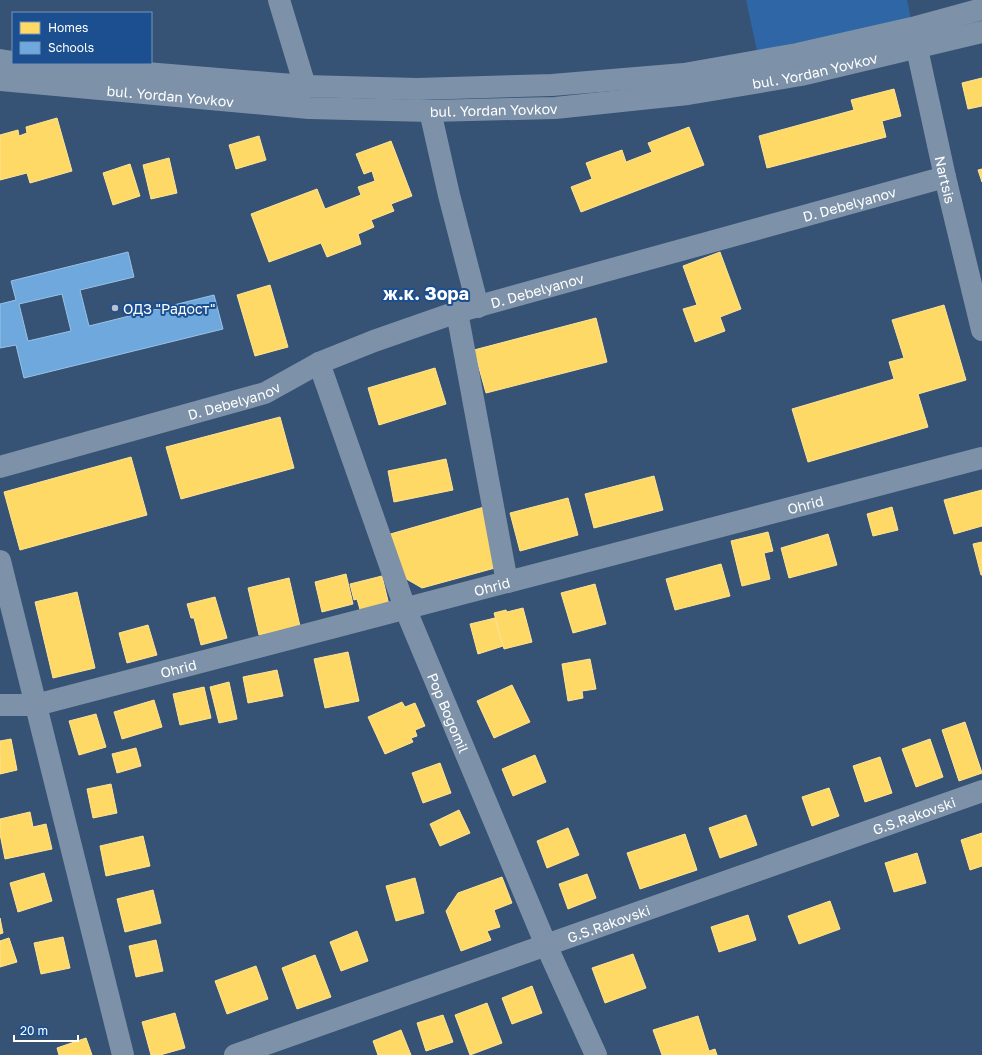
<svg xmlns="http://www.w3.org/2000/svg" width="982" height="1055" viewBox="0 0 982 1055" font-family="'Golos Text',sans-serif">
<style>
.green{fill:#2f66a5}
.homes{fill:#ffd966;stroke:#ffe494}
.schools{fill:#6fa8dc;stroke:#9ac2e6;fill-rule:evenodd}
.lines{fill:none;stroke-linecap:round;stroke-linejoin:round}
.minor{stroke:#7d92a8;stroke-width:22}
.poi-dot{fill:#b9c2ce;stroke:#1b4f8f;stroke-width:1.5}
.labels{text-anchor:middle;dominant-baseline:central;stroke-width:4;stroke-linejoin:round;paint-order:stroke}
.street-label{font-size:14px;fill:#fff;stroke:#1b4f8f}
.poi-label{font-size:14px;fill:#fff;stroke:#1b4f8f;text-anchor:start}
.district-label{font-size:18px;font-weight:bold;fill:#fff;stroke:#1b4f8f}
</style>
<rect width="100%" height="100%" fill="#365274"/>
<!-- green -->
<polygon class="green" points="746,0 907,0 911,19 757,51"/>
<!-- homes -->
<g class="homes">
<polygon points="982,78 982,106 968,109 962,83"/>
<polygon points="894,89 901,116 882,121 886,137 767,168 759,136 854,110 851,100"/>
<polygon points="57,118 72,171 30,183 27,173 0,180 0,135 18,130 19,136 27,133 26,127"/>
<polygon points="689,127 704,165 581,212 571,187 592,179 586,163 622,150 626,162 652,152 648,143"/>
<polygon points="259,136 266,160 236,169 229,145"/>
<polygon points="391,141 412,196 391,204 394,211 371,220 374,227 358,234 361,244 327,257 321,243 269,262 251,214 317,189 325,209 361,195 358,187 375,181 372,171 364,174 356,154"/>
<polygon points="169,158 177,193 151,199 143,165"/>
<polygon points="130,164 140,196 113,205 103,173"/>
<polygon points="982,169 982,182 978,170"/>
<polygon points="720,252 741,309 720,317 725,331 695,342 683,309 697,305 683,266"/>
<polygon points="270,285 288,347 255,356 237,295"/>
<polygon points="944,305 966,380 918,394 928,427 808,462 792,409 894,379 889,362 904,358 892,320"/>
<polygon points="596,318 607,362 486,393 474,350"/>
<polygon points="435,368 446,404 379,425 368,388"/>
<polygon points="280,417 294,468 181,499 166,447"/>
<polygon points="131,457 147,515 20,550 4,492"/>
<polygon points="446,459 453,490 394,502 388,471"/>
<polygon points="654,476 663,510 594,528 585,494"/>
<polygon points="982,490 982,526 954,534 944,500"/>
<polygon points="568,498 578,535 520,551 510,513"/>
<polygon points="484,507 495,568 422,588 403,577 387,535"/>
<polygon points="892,507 898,530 873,536 867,514"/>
<polygon points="768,532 773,551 764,553 770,579 742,586 731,541"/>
<polygon points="828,534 837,565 789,578 781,548"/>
<polygon points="982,542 982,575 981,575 973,544"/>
<polygon points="721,564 730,596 675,610 666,579"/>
<polygon points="346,574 353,604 322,612 315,582"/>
<polygon points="382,576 389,605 361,613 357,599 354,600 350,584"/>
<polygon points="289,578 300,626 259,635 248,588"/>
<polygon points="595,584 606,624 573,633 561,593"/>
<polygon points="77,592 95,668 53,678 35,602"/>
<polygon points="215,597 227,638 201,645 194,618 191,618 187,604"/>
<polygon points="523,608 532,642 504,649 494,613 506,610 507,612"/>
<polygon points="495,618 503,646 478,654 470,624"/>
<polygon points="148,625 157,655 127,663 119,633"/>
<polygon points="348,652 359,701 325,708 314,659"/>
<polygon points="590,659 596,689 582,691 583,698 568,701 562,664"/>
<polygon points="277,670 283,696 248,703 243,677"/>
<polygon points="229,682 237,719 219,723 210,687"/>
<polygon points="512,685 530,722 494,738 477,701"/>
<polygon points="204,687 211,718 180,725 173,694"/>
<polygon points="154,700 162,727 122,739 114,712"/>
<polygon points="402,702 405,707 415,703 425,726 415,730 417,736 411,738 413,742 385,754 368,717"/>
<polygon points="96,714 106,747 79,755 69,721"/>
<polygon points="965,722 982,773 959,781 942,730"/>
<polygon points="11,739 17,770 0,774 0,741"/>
<polygon points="930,739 943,777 916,787 902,749"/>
<polygon points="136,748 141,766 117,773 112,754"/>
<polygon points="535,755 546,782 513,796 502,769"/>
<polygon points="880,757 892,793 865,802 853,766"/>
<polygon points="440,763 451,793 423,803 412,773"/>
<polygon points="111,784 117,813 93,818 87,789"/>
<polygon points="829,788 839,816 812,826 802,797"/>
<polygon points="459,810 470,833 440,846 430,824"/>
<polygon points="30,812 33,827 46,824 52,849 5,859 0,834 0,819"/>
<polygon points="746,815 757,845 720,858 709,828"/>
<polygon points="568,828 579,855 547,868 537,841"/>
<polygon points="982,833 982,866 970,870 961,840"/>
<polygon points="685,834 697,870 640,889 627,853"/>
<polygon points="143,836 150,866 106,876 100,846"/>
<polygon points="917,853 926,883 894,892 885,863"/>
<polygon points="44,873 52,901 18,912 10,883"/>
<polygon points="587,874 596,898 568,909 559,884"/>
<polygon points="502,877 512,903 494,910 500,927 487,931 491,940 461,951 446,911 458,893"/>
<polygon points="415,878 424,913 396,921 386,886"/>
<polygon points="153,890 161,923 125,932 117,899"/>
<polygon points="830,901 840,929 799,944 788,916"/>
<polygon points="748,915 756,940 719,952 711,927"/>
<polygon points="0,918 3,933 0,934"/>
<polygon points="357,931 368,961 341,971 330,942"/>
<polygon points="63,937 70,968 41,974 34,943"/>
<polygon points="9,938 17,962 0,967 0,941"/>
<polygon points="156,940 163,971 136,977 129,946"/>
<polygon points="633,954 646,988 605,1003 592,968"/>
<polygon points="315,955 331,997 297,1009 282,968"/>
<polygon points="256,966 268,999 227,1014 215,981"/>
<polygon points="532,986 542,1013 512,1024 502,998"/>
<polygon points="487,1003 502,1043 470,1055 455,1015"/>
<polygon points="175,1013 185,1048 160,1055 151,1055 142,1022"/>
<polygon points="443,1015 453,1042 426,1051 417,1023"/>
<polygon points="698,1016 709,1051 715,1049 717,1055 662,1055 653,1030"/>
<polygon points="401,1030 411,1055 378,1055 373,1041"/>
<polygon points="86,1038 92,1055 59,1055 57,1048"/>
</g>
<!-- schools -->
<path class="schools" d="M128,252L134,277L80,290L89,326L214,295L223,329L24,378L16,345L0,348V304L16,300L11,281ZM62,294L71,331L28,341L19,304Z"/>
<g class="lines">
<!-- minor -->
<g class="minor">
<polyline points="279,0 305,86"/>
<path id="s1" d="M914,35L945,177L982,330"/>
<polyline points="0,60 13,62"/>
<polyline points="24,63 305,86 417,89 552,85 684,74 797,54 912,28 982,9"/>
<path id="s2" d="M0,80L309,108L430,111L555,108L688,94L801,75L982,32"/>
<polyline points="430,111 449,195 478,307"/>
<polyline points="457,312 507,582"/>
<path id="s3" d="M319,363L405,608L546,945L596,1055"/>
<path id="s4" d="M0,467L265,393L319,363L374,341L457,312L945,177"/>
<polyline points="0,561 123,1055"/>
<path id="s5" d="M0,705H36L982,458"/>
<path id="s6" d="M235,1055L982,791"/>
</g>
</g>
<!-- markers -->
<circle class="poi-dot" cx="115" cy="308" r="4"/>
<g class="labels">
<!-- street labels -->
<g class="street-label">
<text stroke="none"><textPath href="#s2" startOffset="819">bul. Yordan Yovkov</textPath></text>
<text stroke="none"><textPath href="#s2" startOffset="171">bul. Yordan Yovkov</textPath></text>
<text stroke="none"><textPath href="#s2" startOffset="495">bul. Yordan Yovkov</textPath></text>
<text stroke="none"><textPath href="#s1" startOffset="148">Nartsis</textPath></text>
<text stroke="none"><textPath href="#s4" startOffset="891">D. Debelyanov</textPath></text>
<text stroke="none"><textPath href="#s4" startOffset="567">D. Debelyanov</textPath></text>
<text stroke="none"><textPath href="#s4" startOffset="243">D. Debelyanov</textPath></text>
<text stroke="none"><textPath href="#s5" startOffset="831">Ohrid</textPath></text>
<text stroke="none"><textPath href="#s5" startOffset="507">Ohrid</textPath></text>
<text stroke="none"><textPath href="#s5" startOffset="183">Ohrid</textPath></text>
<text stroke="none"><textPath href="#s3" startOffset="373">Pop Bogomil</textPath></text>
<text stroke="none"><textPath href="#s6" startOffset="720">G.S.Rakovski</textPath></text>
<text stroke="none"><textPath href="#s6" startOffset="396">G.S.Rakovski</textPath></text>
</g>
<!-- poi labels -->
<g class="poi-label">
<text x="123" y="308">ОДЗ "Радост"</text>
</g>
<!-- district labels -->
<g class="district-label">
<text x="426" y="293">ж.к. Зора</text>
</g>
</g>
<!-- legend -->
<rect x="12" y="12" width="140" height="52" fill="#1b4f8f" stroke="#7695bc"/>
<rect x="20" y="22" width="20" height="12" fill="#ffd966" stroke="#7695bc"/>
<text x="48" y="32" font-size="12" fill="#ffffff">Homes</text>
<rect x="20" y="42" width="20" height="12" fill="#6fa8dc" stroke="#7695bc"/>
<text x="48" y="52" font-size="12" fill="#ffffff">Schools</text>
<!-- scale -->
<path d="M14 1035v6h64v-6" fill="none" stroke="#ffffff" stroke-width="2"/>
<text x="20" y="1035" font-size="12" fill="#ffffff" stroke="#1b4f8f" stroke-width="3" paint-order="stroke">20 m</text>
</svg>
